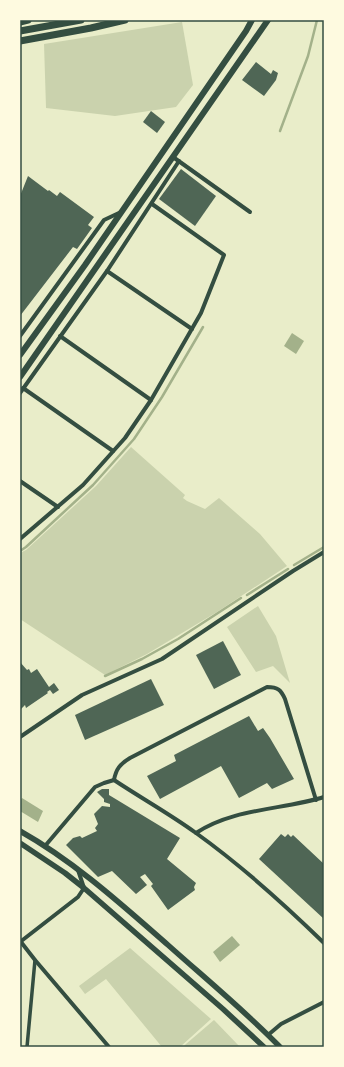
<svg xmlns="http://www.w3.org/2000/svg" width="344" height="1067" viewBox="0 0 344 1067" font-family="Mulish,sans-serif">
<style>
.green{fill:#cad2ad}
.water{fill:#a3b18a}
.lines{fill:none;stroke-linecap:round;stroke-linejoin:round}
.stream{stroke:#a3b18a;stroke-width:2.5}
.building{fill:#4f6655}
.pedestrian{stroke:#344e41;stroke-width:3.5}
.minor{stroke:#344e41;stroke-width:4}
.tertiary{stroke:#344e41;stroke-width:5.5}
.secondary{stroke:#344e41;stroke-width:6}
.trunk{stroke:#344e41;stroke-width:7}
.neatline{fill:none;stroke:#344e41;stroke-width:1.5}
</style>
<rect width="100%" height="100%" fill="#e9edc9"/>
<!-- green -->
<g class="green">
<polygon points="182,22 193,85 176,107 115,116 46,108 44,44"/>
<polygon points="131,447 185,495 183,498 187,501 205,509 219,498 260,534 287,566 217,612 147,654 105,675 20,619 20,553 26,550 96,486"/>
<polygon points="258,606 276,636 290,683 273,666 256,672 227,627"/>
<polygon points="130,948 211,1019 180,1047 162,1047 106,979 85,994 79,986"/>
<polygon points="214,1020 240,1047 183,1047 186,1044"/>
</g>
<!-- water -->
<g class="water">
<polygon points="292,333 304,341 296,354 284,346"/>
<polygon points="22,798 43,811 38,822 20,811 20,801"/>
<polygon points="232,936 240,945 220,962 213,952"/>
</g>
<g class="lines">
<!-- stream -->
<g class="stream">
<polyline points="280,131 308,56 317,20"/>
<polyline points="20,551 26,547 93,485 134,439 162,397 203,327"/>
<polyline points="294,565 324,547"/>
<polyline points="247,595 288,569"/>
<polyline points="105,676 142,659 178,639 241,598"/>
</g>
</g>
<!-- building -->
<g class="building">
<polygon points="256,62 271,74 273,70 278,73 276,80 264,96 242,80"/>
<polygon points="151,111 165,122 157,133 143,122"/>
<polygon points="181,169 216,196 195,226 159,199"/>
<polygon points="28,176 48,191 49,190 57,196 60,192 94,217 88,225 92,228 77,249 73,247 20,316 20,196"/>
<polygon points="223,641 241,675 214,689 196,655"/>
<polygon points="20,662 27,670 29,669 31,673 37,669 49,687 54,683 59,690 53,694 50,690 47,692 48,693 26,708 25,705 20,710"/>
<polygon points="151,679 164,705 85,740 75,715"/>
<polygon points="249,716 258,731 263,728 270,738 294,779 272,789 267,783 239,798 221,766 160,799 147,776 176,761 174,755"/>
<polygon points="102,789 109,789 109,795 180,838 167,859 196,883 194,887 195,890 168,910 151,886 153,884 145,874 140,877 147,885 136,894 112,871 98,877 66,845 73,838 80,836 82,838 97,831 95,828 98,824 94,814 102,806 110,807 110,804 104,802 104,799 97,792"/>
<polygon points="281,834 285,837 288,834 291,837 293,835 324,864 324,919 259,859"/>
</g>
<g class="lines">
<!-- pedestrian -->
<polyline class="pedestrian" points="27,1047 35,960"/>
<!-- minor -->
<g class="minor">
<polyline points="173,157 250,212"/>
<polyline points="107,271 192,329"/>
<polyline points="20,336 104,220 121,212"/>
<polyline points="60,336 151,400"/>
<polyline points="23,388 113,451"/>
<polyline points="20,393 107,271 179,161"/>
<polyline points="20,481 58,507"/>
<polyline points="20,539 83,485 125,438 151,400 201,313 224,255 152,204"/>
<polyline points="20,737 82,695 162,659 293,571 324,552"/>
<path d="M114,780C116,769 120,764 130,758L267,687C278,687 281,690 285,699L316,800"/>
<path d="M114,780C141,798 170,814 196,833C242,866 284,904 324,943"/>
<path d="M196,833C234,808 282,810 324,797"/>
<polyline points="45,846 95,787 104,783 114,780"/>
<polyline points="20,942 78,897 84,888 78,870"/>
<polyline points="21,942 35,960 109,1047"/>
<polyline points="268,1035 281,1024 324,1002"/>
</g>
<!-- tertiary -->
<g class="tertiary">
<path d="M20,831C75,862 121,904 168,945C206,979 245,1011 280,1047"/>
<polyline points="20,843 65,873 84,888 223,1009 264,1047"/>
</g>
<!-- secondary -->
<g class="secondary">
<polyline points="20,355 85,265 246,31 252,20"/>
<polyline points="20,377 268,20"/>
</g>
<!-- trunk -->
<g class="trunk">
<polyline points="20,22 28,20"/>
<polyline points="20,31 81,20"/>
<polyline points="20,41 91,28 125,20"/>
</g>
</g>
<!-- border -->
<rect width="344" height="1067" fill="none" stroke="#fefae0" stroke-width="42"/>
<rect x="21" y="21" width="302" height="1025" class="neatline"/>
</svg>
